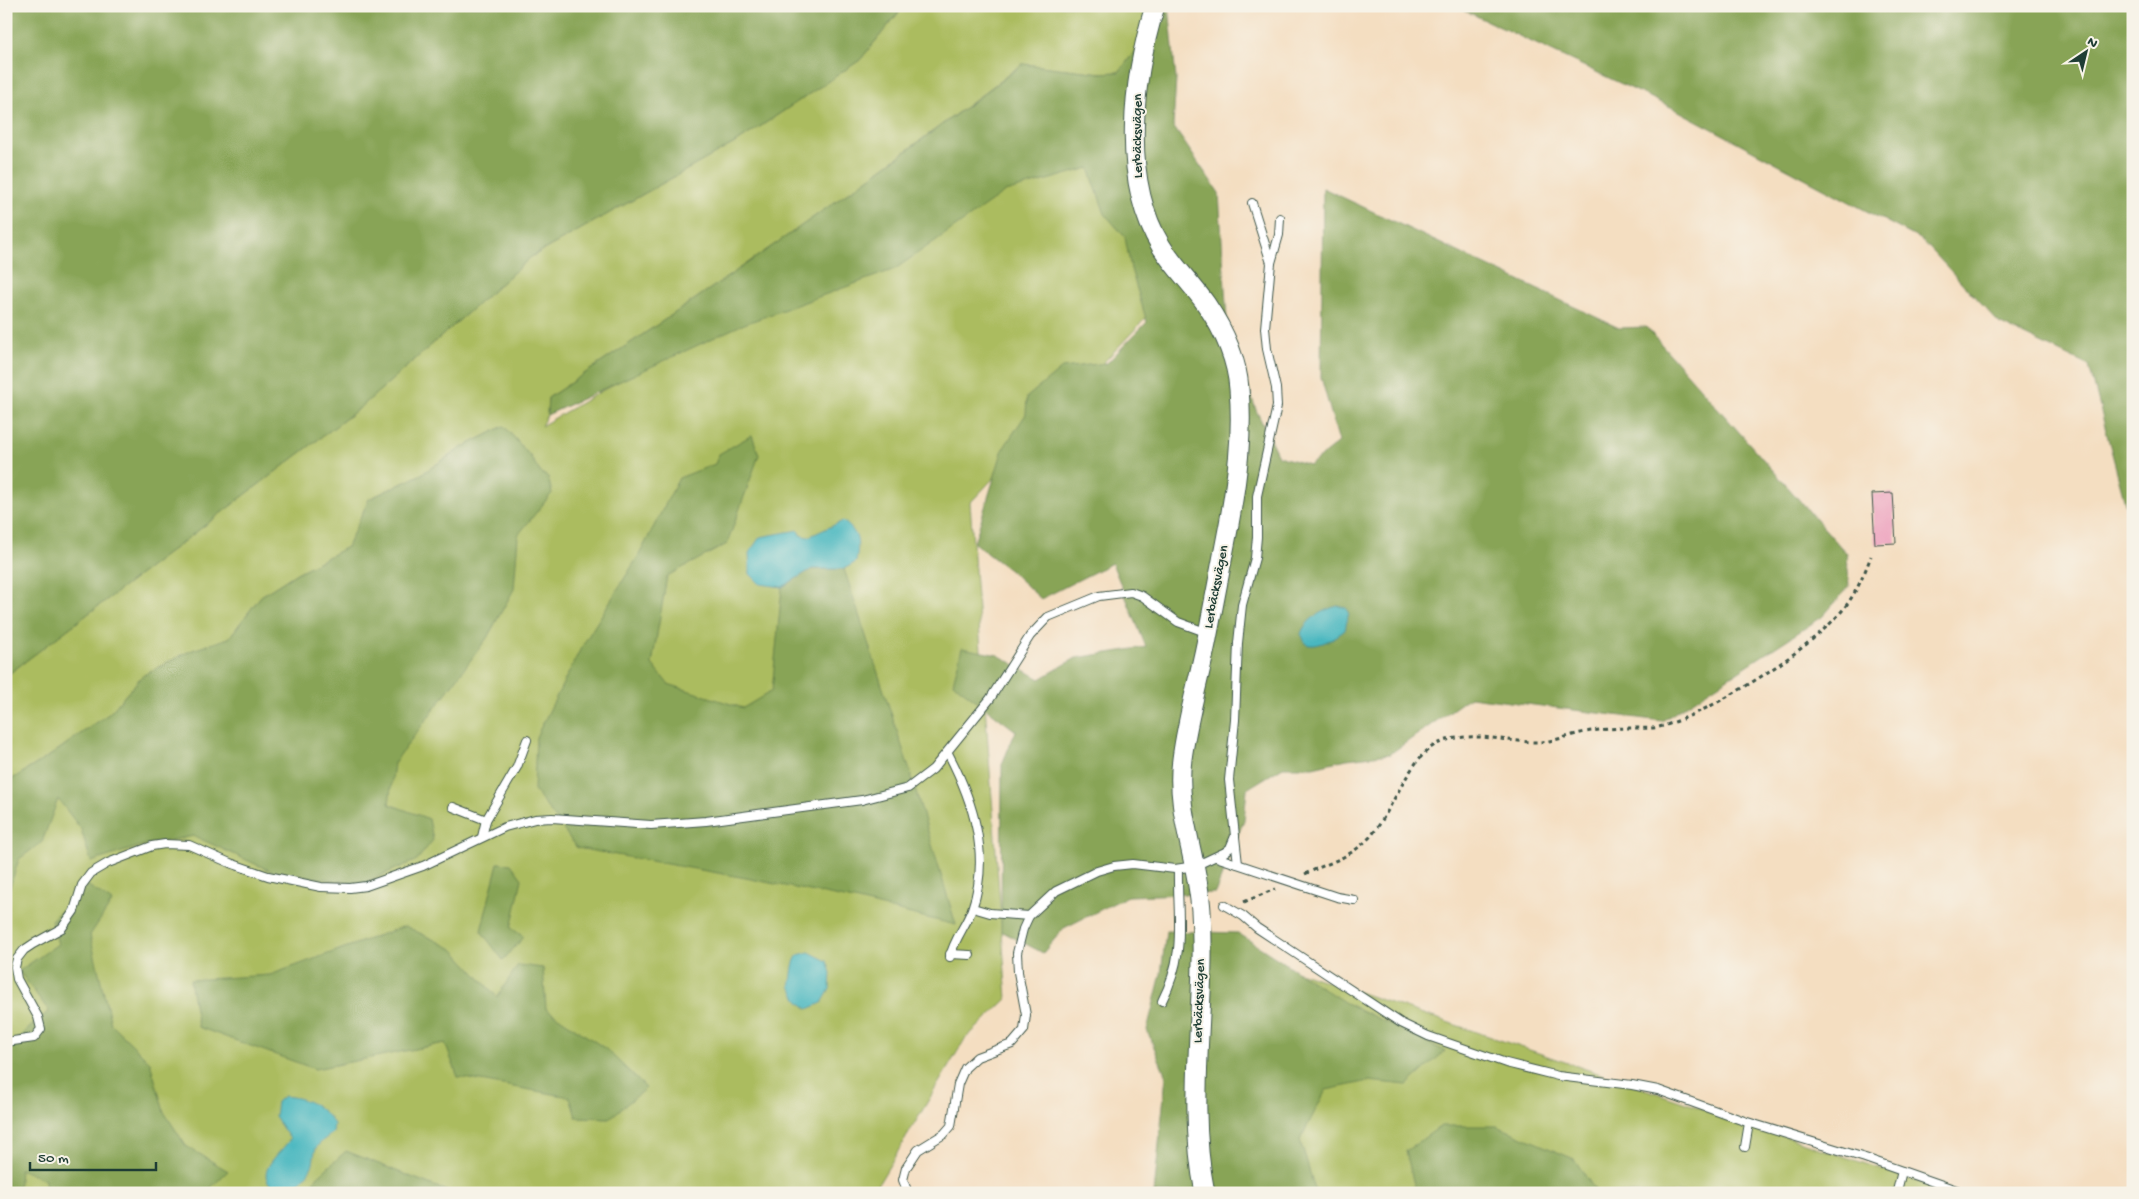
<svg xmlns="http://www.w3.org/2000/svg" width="2139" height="1199" viewBox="0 0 2139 1199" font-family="'Gochi Hand',sans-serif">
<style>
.green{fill:#abbc5f;stroke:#657c4a;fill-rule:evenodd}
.forest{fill:#88a456;stroke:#547045}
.water{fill:#48b7c0;stroke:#347a7a}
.building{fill:#eda2be}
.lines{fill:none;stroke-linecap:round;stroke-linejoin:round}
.service-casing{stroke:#3f5549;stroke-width:10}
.tertiary-casing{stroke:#3f5549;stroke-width:21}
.path{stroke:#3f5549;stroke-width:3;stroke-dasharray:4 4;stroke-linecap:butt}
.service{stroke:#fff;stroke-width:8}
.tertiary{stroke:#fff;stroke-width:19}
.labels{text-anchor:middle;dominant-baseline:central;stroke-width:4;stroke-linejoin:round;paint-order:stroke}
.street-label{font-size:14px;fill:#1f3d34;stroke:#f7f3e8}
</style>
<rect width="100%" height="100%" fill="#f7f3e8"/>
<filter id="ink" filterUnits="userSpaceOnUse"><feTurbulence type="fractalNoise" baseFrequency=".02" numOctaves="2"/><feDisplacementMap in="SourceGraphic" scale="10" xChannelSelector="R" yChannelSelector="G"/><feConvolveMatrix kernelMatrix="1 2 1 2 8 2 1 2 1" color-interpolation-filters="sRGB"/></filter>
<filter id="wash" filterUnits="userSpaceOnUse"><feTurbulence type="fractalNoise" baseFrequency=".0096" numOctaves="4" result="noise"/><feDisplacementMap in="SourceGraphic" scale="20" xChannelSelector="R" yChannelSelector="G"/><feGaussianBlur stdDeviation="1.12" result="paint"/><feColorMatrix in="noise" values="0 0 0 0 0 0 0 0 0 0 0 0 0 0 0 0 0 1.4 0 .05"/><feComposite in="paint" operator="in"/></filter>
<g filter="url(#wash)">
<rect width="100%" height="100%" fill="#f4dec1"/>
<!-- green -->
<g class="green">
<path d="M904,6H1169L1119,72L1101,73L1022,64C869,182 709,291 548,398L547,415L541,426L982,171L1102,150L1163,300L970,503L1007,999L965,1039L873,1193H6V817L344,549L297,573L261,596L229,638L190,651L142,676L110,713L51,755L6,783V676L361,407L531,257L740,140L860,60ZM504,426L348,546L369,499L420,475L463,447Z"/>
<polygon points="1222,946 1952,1193 1263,1193"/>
</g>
<!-- forest -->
<g class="forest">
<polygon points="6,6 904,6 860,60 740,140 531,257 361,407 6,676"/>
<path d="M1169,6L1176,79L1173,126L1219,193L1227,320L1256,410L1278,456L1310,465L1339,442L1321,377L1323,188L1619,328L1646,327L1847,554L1849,587L1822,617L1662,721L1470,697L1390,754L1347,759L1313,767H1283L1247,789L1244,820L1215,893L1128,896L1064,928L1043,953L1001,931L1002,764L1016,731L953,683L962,648L998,655L1040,679L1076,658L1146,647L1112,563L1041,599L1012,572L974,543L1003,449L1026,414L1027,397L1062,368L1107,363L1147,322L1131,269L1125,237L1105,214L1089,168L1005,192L895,269L739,326L547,415L548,398C709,291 869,182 1023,64L1101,73L1119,72Z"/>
<polygon points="1455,6 2133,6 2133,533 2089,366 1999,323 1923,241 1673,108"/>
<polygon points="504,426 531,457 540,472 548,477 552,493 518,535 514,589 487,638 394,763 389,804 429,819 433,840 417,860 361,884 273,872 194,836 144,845 91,862 81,829 58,799 42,842 19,859 6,899 6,783 51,755 110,713 142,676 190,651 229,638 261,596 297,573 347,547 369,499 420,475 463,447"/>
<polygon points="752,435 759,455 727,544 667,576 652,664 668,684 743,708 772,691 782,587 812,569 844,569 909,768 956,925 854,900 746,878 577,848 534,790 536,737 581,648 639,555 679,478 715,464 719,454"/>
<polygon points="498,863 511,864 522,879 511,928 524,937 503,960 481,931"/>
<polygon points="87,885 112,902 90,935 111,1024 150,1062 164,1112 186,1146 228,1171 205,1193 46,1193 45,1180 20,1169 18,1193 6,1193 6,1048 49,1011 19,971 58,944 51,920"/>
<polygon points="405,926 453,949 497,997 518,965 543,968 546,1009 606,1049 646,1088 610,1118 576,1117 570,1097 458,1077 445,1043 315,1069 198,1027 190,980 270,975"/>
<polygon points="1166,931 1238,933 1344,1002 1445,1051 1407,1085 1369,1081 1326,1090 1300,1140 1316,1193 1154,1193 1166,1076 1147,1030 1161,974"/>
<polygon points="1441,1126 1497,1126 1574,1159 1597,1193 1416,1193 1406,1151"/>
<polygon points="346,1151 452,1193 318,1193 314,1180"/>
</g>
<!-- water -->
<g class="water">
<path d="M843,521C860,534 859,542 856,562L844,569H812L782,587L760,584L750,574L749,553L760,537L798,530L800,535L808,537Z"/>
<path d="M1338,606L1346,608L1349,612L1345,630C1337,637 1317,649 1306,644L1301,634C1305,620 1324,609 1338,606Z"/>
<path d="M809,952L827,961L831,973L830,989L822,1003L808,1009L799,1002L790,986C793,975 791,964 798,955Z"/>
<path d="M284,1096C306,1098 321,1105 334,1124L333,1133C327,1137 320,1142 316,1148C314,1153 314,1159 313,1164C306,1180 287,1199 270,1184C256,1170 283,1151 290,1139L275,1117L277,1102Z"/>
</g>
<g id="blocks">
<!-- building -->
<polygon class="building" points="1893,493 1896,543 1875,544 1872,494"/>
</g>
</g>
<g filter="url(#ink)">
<use href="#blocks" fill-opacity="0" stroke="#3f5549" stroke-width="1"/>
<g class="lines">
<!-- service casing -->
<g class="service-casing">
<g id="service">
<polyline points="1271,263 1279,235 1280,218"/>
<path d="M948,753C973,801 991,855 972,909C966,926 954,939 950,957"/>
<polyline points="453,807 486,820"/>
<polyline points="482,837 486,820 517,767 527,740"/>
<polyline points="1235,837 1238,864"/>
<polyline points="1216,857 1337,897 1354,900"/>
<polyline points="1224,905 1243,916 1257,928 1401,1023 1428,1036 1506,1063 1558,1076 1632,1085 1658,1090 1744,1121 1865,1158 1965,1193"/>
<polyline points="973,908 990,913 1029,916"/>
<polyline points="950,954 970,955"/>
<path d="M1162,1001C1187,952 1177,920 1178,869"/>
<polyline points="6,1042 34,1038 41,1029 38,1017 17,979 15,967 17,959 24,950 33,944 62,928 74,911 82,885 91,873 108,863 152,846 165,844 189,845 230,863 268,876 321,887 350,888 366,886 423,866 505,827 535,819 552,818 651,825 706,821 862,800 908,788 933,769 990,699 1030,636 1048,617 1099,596 1131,592 1142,596 1178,622 1208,633"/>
<polyline points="1745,1147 1749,1123"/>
<polyline points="1897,1191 1902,1171"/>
<polyline points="908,1193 903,1180 906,1168 918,1150 944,1134 951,1126 958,1084 965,1068 977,1057 1012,1044 1024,1030 1026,1015 1018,972 1017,953 1023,929 1029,916 1056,891 1097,871 1114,866 1133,864 1175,869 1195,866 1225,852 1230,848 1235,836 1229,780 1235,720 1238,643 1242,605 1255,558 1257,537 1257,496 1277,406 1276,388 1267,349 1265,328 1271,263 1252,203"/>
</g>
</g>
<!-- tertiary casing -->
<g class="tertiary-casing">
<path id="tertiary" d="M1155,6C1133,78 1120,179 1161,246C1174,267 1192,284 1206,304C1223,329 1237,359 1239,389C1243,434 1237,479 1229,524C1221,564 1214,604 1206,644C1198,683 1187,720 1182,759C1175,811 1198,859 1201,911C1207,1005 1186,1099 1205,1193"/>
</g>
<!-- path -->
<g class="path">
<path d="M1305,874C1330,862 1350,858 1370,837C1392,812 1408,760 1435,745C1467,728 1505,743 1540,742C1558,741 1574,733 1592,731C1605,729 1619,728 1633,728C1642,728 1651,729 1659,727C1710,714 1814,648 1845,607C1857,591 1864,575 1871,556"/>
<polyline points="1244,902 1275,889"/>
</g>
<!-- service -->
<use href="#service" class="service"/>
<!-- tertiary -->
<use href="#tertiary" class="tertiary"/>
</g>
</g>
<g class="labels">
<!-- street labels -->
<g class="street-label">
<text transform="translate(1138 136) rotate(-90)">Lerbäcksvägen</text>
<text transform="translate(1217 587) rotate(-79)">Lerbäcksvägen</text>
<text transform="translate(1200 1001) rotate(-88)">Lerbäcksvägen</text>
</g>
</g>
<!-- margin -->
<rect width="2139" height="1199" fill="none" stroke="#f7f3e8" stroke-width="25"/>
<!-- north arrow -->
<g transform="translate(2086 52) rotate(35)" stroke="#f7f3e8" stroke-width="4" paint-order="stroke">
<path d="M0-4L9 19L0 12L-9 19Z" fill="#1f3d34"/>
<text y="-8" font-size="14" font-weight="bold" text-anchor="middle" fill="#1f3d34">N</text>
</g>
<!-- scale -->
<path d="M30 1162v8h126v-8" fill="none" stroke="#1f3d34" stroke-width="2.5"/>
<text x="38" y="1162" font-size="15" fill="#1f3d34" stroke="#f7f3e8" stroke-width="4" paint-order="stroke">50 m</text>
</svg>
